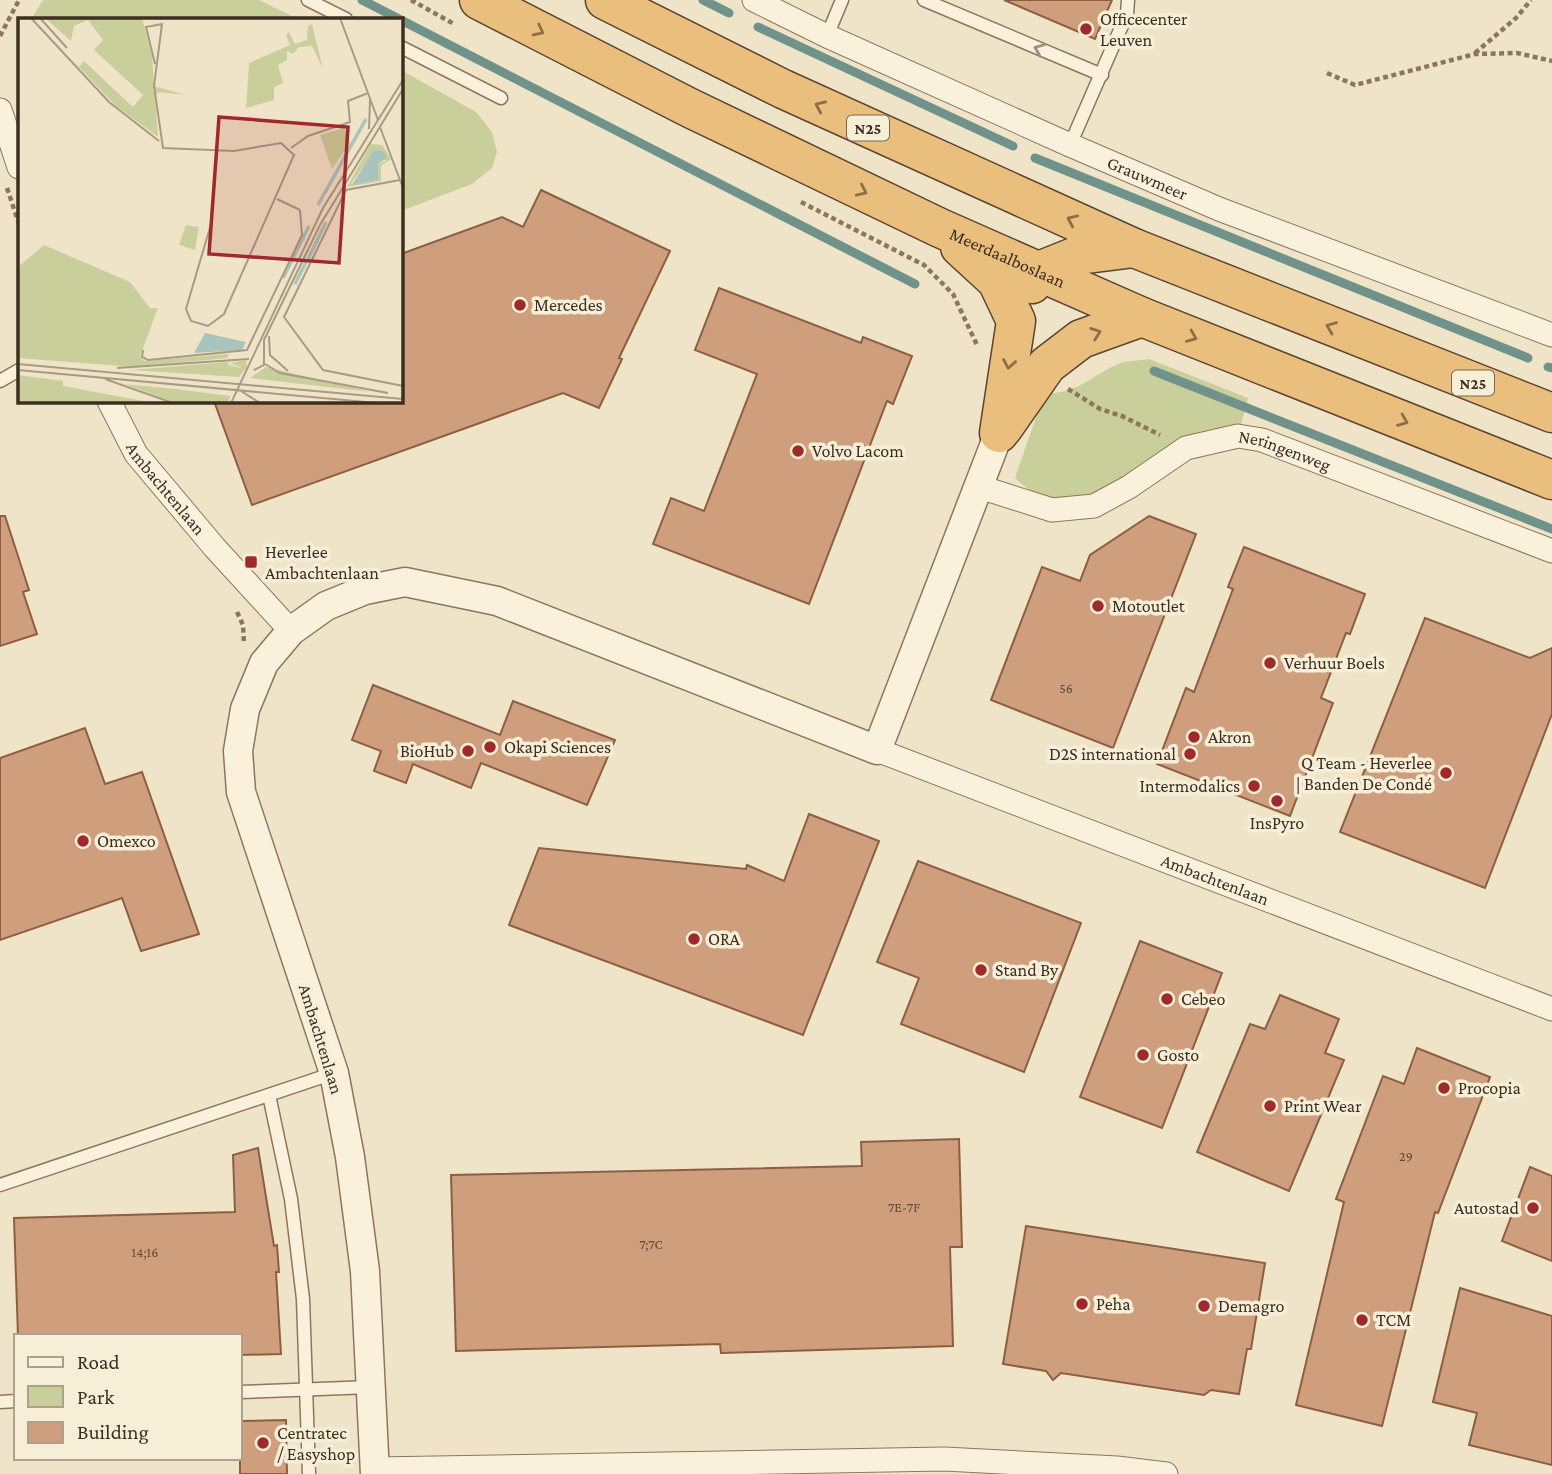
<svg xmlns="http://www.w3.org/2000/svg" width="1552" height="1474" viewBox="0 0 1552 1474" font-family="'Crimson Pro',serif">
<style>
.green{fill:#c9cf9b}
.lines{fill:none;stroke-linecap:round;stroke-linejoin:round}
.stream{stroke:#6f938a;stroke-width:9}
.building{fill:#cf9f7d;stroke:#8d5f41;stroke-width:2}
.service-casing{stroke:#8d765c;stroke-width:15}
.minor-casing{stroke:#8d765c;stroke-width:25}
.tertiary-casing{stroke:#8d765c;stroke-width:31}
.trunk-casing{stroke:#5b4430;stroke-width:41}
.path{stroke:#8d765c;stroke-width:4.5;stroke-dasharray:5 3.5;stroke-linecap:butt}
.service{stroke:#faf1dc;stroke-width:12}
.minor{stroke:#faf1dc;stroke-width:23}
.tertiary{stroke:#faf1dc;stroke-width:28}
.trunk{stroke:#eabe7c;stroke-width:38}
.oneway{stroke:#8b6f49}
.oneway2{stroke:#9c907e}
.poi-dot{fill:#9e2a2b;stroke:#f7eed8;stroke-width:2.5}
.labels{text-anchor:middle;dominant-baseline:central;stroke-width:7;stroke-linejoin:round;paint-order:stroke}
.number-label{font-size:14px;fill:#624a37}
.shield{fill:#f7eed8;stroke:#756857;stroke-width:2}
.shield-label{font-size:16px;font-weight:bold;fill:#3d2e20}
.poi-label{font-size:18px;fill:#3d2e20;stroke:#f7eed8;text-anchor:start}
.street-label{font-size:18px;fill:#3d2e20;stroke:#f7eed8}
.inset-river{fill:none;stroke:#a9c4bc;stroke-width:3.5}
.inset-road{fill:none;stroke:#a89b85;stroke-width:2}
.view{fill:#9e2a2b;fill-opacity:0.15;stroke:#9e2a2b;stroke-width:3.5}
.inset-edge{fill:none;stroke:#3d2e20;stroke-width:3.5}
</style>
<rect width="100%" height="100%" fill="#f0e4c8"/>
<!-- green -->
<g class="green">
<polygon points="43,0 259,0 298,19 31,19"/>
<polygon points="401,70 476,112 492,132 497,152 492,168 472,184 401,211"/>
<path d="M1149,359L1248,398L1238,436L1129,487L1052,510L1015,478L1044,394C1085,392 1089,375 1121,363C1129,360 1140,361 1149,359Z"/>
</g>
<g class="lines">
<!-- stream -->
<g class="stream">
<polyline points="362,0 399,19"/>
<polyline points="703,0 729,13"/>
<polyline points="401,20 915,284"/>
<polyline points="758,27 1013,146"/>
<polyline points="1035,158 1528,358"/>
<polyline points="1548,367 1552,368"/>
<polyline points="1154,371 1552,529"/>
</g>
</g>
<!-- building -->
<g class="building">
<polygon points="1004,0 1112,0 1095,39"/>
<polygon points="541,190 670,251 619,358 622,359 599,408 563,393 252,505 214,401 401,401 401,254 502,217 523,227"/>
<polygon points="719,288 861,343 863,337 912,356 893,404 887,401 809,604 653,544 671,498 704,511 757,374 695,350"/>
<polygon points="0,516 5,516 29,590 23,592 37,634 0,646"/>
<polygon points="1149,516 1196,534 1113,748 991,700 1042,567 1080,581 1090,555"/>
<polygon points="1244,547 1365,594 1350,634 1346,633 1321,698 1333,703 1290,816 1157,764 1186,688 1194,692 1233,589 1228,587"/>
<polygon points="1425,618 1530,658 1552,648 1552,714 1485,888 1340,832"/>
<polygon points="373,685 500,735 513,701 615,740 587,805 481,763 471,788 413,764 406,783 374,771 381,751 352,740"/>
<polygon points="85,728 105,784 142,772 199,934 141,951 122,898 0,940 0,758"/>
<polygon points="809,814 879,841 803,1035 509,925 539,848 746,869 747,865 784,881"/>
<polygon points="918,861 1081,923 1024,1072 901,1024 919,978 877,962"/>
<polygon points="1140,941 1222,973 1162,1128 1080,1097"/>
<polygon points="1280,995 1339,1019 1325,1053 1344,1060 1289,1191 1197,1152 1250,1024 1265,1029"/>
<polygon points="1417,1048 1490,1077 1438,1213 1435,1212 1382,1426 1296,1405 1344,1202 1336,1199 1383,1076 1404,1084"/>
<polygon points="959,1139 962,1247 950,1247 953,1346 721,1353 720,1344 456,1351 451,1175 862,1166 861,1142"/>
<polygon points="258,1148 274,1246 277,1245 279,1272 276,1272 281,1354 240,1355 240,1336 18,1336 14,1218 235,1212 233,1155"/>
<polygon points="1530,1167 1552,1176 1552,1261 1502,1241"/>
<polygon points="1026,1226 1265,1263 1251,1349 1247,1349 1239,1394 1211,1390 1204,1395 1061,1373 1053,1380 1046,1371 1003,1364"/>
<polygon points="1460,1288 1552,1316 1552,1465 1469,1445 1477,1413 1433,1402"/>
<polygon points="286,1420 287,1474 240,1474 240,1421"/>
</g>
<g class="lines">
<!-- service casing -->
<g class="service-casing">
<g id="service">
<polyline points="308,0 346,19"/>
<polyline points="924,0 1102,75"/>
<polyline points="827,36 842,0"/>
<polyline points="401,47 501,98"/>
<polyline points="1070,145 1127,14 1128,0"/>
<polyline points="0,381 19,370"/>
<polyline points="269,1095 291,1199 303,1299 309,1474"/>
<polyline points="0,1185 334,1073"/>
<polyline points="240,1392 371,1387"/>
<polyline points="0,1402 16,1401"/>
</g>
</g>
<!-- minor casing -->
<g class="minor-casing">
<g id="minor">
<path id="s1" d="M754,0L827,36L1070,145L1219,209L1552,335"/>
<polyline points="0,110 19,167"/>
<path id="s2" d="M109,401L136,454L215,548L291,631"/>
<path id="s3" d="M980,487L1052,510L1094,506L1129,487L1186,448L1238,436L1262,440L1552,551"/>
<path id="s4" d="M877,750L1552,1009"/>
<polyline points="375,1469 944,1459 1117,1468 1166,1474"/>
</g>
</g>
<!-- tertiary casing -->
<g class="tertiary-casing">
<polyline id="tertiary" points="375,1474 365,1271 350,1157 334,1073 241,792 238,751 245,709 264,663 291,631 326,606 365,590 405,582 497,601 877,750 999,433"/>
</g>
<!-- trunk casing -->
<g class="trunk-casing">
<g id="trunk">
<path id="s5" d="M479,0L690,108L940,228L1142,317L1552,480"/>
<polyline points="605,0 783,89 1134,248 1552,413"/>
<polyline points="960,247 997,281 1016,321 999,433"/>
<polyline points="1032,284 1039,271 1079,255 1134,248"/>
<polyline points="1003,428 1047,365 1081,339 1142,317"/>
</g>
</g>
<!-- path -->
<g class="path">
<polyline points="411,0 454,24"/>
<polyline points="0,36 19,0"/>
<polyline points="1475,53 1516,18 1531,0"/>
<polyline points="1327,73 1355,85 1475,54 1517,53 1552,61"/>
<polyline points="7,188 19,224"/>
<polyline points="801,202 924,265 953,294 977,345"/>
<polyline points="1068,389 1100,409 1122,416 1160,435"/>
<polyline points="237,612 243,625 244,644"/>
</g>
<!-- service -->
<use href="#service" class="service"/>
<!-- minor -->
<use href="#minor" class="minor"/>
<!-- tertiary -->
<use href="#tertiary" class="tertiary"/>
<!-- trunk -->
<use href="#trunk" class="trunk"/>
</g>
<!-- one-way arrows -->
<defs><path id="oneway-chevron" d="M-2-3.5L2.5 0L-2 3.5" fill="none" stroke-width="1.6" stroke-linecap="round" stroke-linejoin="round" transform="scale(1.75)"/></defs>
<g class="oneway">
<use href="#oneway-chevron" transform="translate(539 31) rotate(27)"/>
<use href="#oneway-chevron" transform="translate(820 106) rotate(-156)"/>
<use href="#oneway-chevron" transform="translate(862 191) rotate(25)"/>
<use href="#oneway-chevron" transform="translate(1072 220) rotate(-156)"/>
<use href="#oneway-chevron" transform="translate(1331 327) rotate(-158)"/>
<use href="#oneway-chevron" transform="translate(1096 333) rotate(-20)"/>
<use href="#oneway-chevron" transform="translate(1192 337) rotate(22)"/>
<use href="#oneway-chevron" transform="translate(1009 364) rotate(100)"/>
<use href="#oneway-chevron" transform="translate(1403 421) rotate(22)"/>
</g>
<use class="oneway2" href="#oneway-chevron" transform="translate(1039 49) rotate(-157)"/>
<!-- markers -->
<g class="poi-dot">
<circle cx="1086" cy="29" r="7"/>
<circle cx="520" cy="305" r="7"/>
<circle cx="798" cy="451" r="7"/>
<rect x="244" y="555" width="14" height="14" rx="3.5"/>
<circle cx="1098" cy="606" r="7"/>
<circle cx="1270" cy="663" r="7"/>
<circle cx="1194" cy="737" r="7"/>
<circle cx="490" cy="747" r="7"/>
<circle cx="468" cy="751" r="7"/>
<circle cx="1190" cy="754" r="7"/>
<circle cx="1446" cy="773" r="7"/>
<circle cx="1254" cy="786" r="7"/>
<circle cx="1277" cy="801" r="7"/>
<circle cx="83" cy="841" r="7"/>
<circle cx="694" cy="939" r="7"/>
<circle cx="981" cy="970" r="7"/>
<circle cx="1167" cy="999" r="7"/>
<circle cx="1143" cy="1055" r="7"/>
<circle cx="1444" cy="1088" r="7"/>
<circle cx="1270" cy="1106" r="7"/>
<circle cx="1533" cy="1208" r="7"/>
<circle cx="1082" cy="1304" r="7"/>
<circle cx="1204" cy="1306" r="7"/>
<circle cx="1362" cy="1320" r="7"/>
<circle cx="263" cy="1443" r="7"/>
</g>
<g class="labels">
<!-- number labels -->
<g class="number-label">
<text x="1066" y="688">56</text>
<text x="1406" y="1156">29</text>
<text x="904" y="1207">7E-7F</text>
<text x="651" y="1244">7;7C</text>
<text x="145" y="1252">14;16</text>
</g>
<!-- shield labels -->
<g class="shield">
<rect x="847" y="115.5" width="42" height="25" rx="5"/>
<rect x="1452" y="370.5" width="42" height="25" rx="5"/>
</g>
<g class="shield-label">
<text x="868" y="128">N25</text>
<text x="1473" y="383">N25</text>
</g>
<!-- poi labels -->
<g class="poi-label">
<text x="1100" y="19">Officecenter<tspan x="1100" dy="21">Leuven</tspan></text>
<text x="534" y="305">Mercedes</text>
<text x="812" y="451">Volvo Lacom</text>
<text x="265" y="552">Heverlee<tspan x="265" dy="21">Ambachtenlaan</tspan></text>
<text x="1112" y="606">Motoutlet</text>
<text x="1284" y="663">Verhuur Boels</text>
<text x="1208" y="737">Akron</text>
<text x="504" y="747">Okapi Sciences</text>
<text x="454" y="751" text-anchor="end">BioHub</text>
<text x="1176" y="754" text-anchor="end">D2S international</text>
<text x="1432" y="763" text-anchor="end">Q Team - Heverlee<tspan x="1432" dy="21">| Banden De Condé</tspan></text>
<text x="1240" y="786" text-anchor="end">Intermodalics</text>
<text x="1277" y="823" text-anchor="middle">InsPyro</text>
<text x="97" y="841">Omexco</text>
<text x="708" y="939">ORA</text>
<text x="995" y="970">Stand By</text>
<text x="1181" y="999">Cebeo</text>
<text x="1157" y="1055">Gosto</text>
<text x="1458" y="1088">Procopia</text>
<text x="1284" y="1106">Print Wear</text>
<text x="1519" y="1208" text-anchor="end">Autostad</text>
<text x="1096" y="1304">Peha</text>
<text x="1218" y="1306">Demagro</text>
<text x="1376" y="1320">TCM</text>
<text x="277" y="1433">Centratec<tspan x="277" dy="21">/ Easyshop</tspan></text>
</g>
<!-- street labels -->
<g class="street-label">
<text stroke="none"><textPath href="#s1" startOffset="432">Grauwmeer</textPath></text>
<text stroke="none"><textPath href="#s5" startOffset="588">Meerdaalboslaan</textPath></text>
<text stroke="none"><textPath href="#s3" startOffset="329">Neringenweg</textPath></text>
<text stroke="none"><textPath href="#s2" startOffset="105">Ambachtenlaan</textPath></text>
<text stroke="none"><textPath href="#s4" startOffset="362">Ambachtenlaan</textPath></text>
<text transform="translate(321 1039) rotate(73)">Ambachtenlaan</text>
</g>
</g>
<!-- overview -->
<g transform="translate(18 18)">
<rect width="385" height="385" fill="#f0e4c8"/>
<path d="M27,0H124L134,38L136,68L167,77L141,74L137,78L140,119L97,87L61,49L66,43L115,89L125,77L76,32L85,22L70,2L56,8L53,23ZM294,6L305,51L294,28L281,29L275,36L269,33V42L260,47L265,65L256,69V82L228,90L231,45L272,27L268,17L271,14L277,26L289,22L290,8ZM326,110L332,125L314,151L302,117ZM353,126L364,127L373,141L363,148V163L329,169ZM357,132L368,143L360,146V162L333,166ZM168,207L181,209L177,232L161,227ZM26,227L112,264L132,290H140L122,338L126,343L211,336L209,340L116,349L0,340V249ZM228,342L229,349L221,359L112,352L210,344L211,347L226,351L212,345ZM248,349L353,374L232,360ZM0,357L45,363V368L136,385H0ZM107,366L157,371L213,378L209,385H158Z" fill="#c9cf9b" fill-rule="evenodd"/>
<path d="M356,132L365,133L369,140L360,146V162L334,167ZM187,315L228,324L224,332L176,335Z" fill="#a9c4bc"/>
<path class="inset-river" d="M300,187L348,101M290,241L308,204M265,260L291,208M277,266L289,242"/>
<path class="inset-road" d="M13,0L91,84L141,123M22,0L49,30M322,0L360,102M137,46L128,9L144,6L136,68L145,130L216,133L263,125L276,137L206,296L190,308L173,303L168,291L193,206L199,132M362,109L385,170M351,111L352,82M273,130L290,118L332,104L330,83L350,75M382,162L328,172L266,299L305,352L385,368M259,181L282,192M251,318L252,337L270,353M125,332L124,339L130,342L229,332L284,217L282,192M0,346L385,381M247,346L262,355L370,375M99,350L231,341M0,352L359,385M236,352L246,347V322L302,207L385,71M87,361L155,385M223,373L242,385M213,385L305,190L385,62"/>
<path class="view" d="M201,99L330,109L321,245L191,236Z"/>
<rect width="385" height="385" class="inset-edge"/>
</g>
<!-- legend -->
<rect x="14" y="1334" width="228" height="126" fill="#f7eed8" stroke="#ada18e" stroke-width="2"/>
<rect x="28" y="1357" width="35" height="10" fill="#faf1dc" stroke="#ada18e" stroke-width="2"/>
<text x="77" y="1369" font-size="21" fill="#3d2e20">Road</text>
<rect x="28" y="1386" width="35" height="21" fill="#c9cf9b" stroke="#ada18e" stroke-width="2"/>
<text x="77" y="1404" font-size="21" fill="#3d2e20">Park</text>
<rect x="28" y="1422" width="35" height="21" fill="#cf9f7d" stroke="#ada18e" stroke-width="2"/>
<text x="77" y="1439" font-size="21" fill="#3d2e20">Building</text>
</svg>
